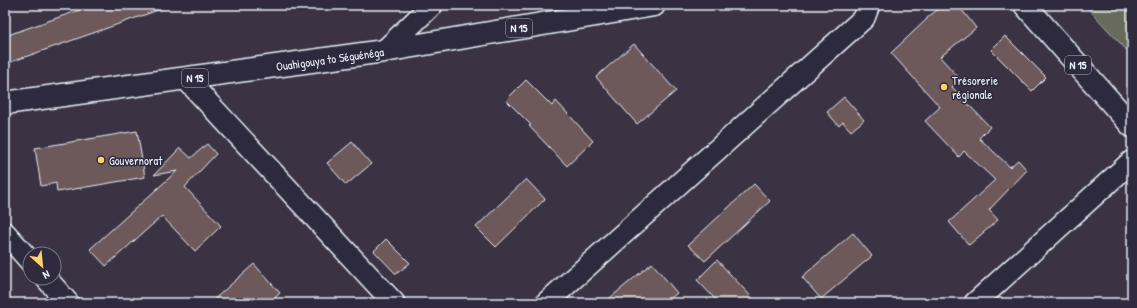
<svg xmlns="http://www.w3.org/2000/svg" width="1137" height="308" viewBox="0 0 1137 308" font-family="'Patrick Hand',sans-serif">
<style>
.green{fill:#686b5c;stroke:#a8aeaa}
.building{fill:#6d595a;stroke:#e8f1f8}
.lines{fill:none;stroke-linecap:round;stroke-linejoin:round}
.minor-casing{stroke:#e8f1f8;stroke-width:24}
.major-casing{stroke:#e8f1f8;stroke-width:25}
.minor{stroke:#2f2a3d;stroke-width:21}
.major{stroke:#2f2a3d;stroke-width:22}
.poi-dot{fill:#ffd166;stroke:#2f2a3d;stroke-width:1.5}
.labels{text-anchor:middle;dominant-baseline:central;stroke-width:3;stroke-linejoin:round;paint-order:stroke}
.shield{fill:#2f2a3d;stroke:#b0b5c0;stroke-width:1}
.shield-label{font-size:11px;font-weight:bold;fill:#e8f1f8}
.street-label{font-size:12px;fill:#e8f1f8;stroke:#2f2a3d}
.poi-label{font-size:12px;fill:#e8f1f8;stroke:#2f2a3d;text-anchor:start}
</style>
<rect width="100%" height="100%" fill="#3b3343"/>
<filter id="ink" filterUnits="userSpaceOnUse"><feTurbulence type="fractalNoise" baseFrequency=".025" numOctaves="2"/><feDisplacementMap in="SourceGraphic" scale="8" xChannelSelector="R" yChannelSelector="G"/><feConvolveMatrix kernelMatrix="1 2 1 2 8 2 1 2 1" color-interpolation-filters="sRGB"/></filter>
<g filter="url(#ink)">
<!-- green -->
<polygon class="green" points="1085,5 1132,5 1132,56"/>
<!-- building -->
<g class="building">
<polygon points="94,5 163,5 164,8 5,64 5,36"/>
<polygon points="943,5 958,5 976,28 940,57 960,79 952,87 990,127 979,138 1010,167 1018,160 1027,170 989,210 998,220 969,245 949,222 995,180 964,151 959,157 925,121 940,107 891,53 927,19 927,18"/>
<polygon points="1005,36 1046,77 1032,91 991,50"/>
<polygon points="634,44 676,91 637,124 596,77"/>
<polygon points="526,80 552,106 556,101 593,141 567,166 529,126 531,125 506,100"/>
<polygon points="844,97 864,120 851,131 843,122 839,126 827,112"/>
<polygon points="137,131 145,177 57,192 56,183 41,186 35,148"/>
<polygon points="352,142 371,164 346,185 327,163"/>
<polygon points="207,144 216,154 185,187 221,226 195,251 162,216 106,266 90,249 177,171 154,175 180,148 191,158"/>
<polygon points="526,179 545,199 496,247 476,227"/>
<polygon points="754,184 770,201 705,261 688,245"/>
<polygon points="853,233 872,256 821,299 802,277"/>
<polygon points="386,239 410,263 396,274 374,251"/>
<polygon points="717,260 757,303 719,303 697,280"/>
<polygon points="652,263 677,293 665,303 604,303"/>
<polygon points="254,264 280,293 270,303 210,303"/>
</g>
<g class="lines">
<!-- minor casing -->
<g class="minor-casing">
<g id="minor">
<polyline points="384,51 432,5"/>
<polyline points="186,79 394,303"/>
<polyline points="5,233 30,261"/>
<polyline points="46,278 68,303"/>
<polyline points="546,303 864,18 869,5"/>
<polyline points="975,303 1132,161"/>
</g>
</g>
<!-- major casing -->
<g class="major-casing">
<g id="major">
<polyline points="1025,5 1132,126"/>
<polyline points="5,103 384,51 654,5"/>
</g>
</g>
<!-- minor -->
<use href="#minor" class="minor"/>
<!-- major -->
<use href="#major" class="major"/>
</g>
</g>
<!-- markers -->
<g class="poi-dot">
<circle cx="944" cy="87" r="4"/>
<circle cx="101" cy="160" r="4"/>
</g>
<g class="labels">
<!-- shield labels -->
<g class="shield">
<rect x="506" y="19" width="26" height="18" rx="3"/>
<rect x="1065" y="56" width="26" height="18" rx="3"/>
<rect x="182" y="69" width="26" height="18" rx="3"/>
</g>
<g class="shield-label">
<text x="519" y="28">N 15</text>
<text x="1078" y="65">N 15</text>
<text x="195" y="78">N 15</text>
</g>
<!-- street labels -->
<g class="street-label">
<text transform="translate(330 59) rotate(-8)">Ouahigouya to Séguénéga</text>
</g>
<!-- poi labels -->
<g class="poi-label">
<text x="952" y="80">Trésorerie<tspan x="952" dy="14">régionale</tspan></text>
<text x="109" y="160">Gouvernorat</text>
</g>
</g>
<!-- margin -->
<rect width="1137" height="308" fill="none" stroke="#2f2a3d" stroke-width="20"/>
<rect x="10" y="10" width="1117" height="288" fill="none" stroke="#e8f1f8" stroke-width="1.5" filter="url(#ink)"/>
<!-- north arrow -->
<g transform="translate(42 266) rotate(153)"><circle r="19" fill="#2f2a3d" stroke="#797a88"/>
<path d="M0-3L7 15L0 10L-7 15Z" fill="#ffd166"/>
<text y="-6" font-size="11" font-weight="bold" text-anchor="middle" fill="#e8f1f8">N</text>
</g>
</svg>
